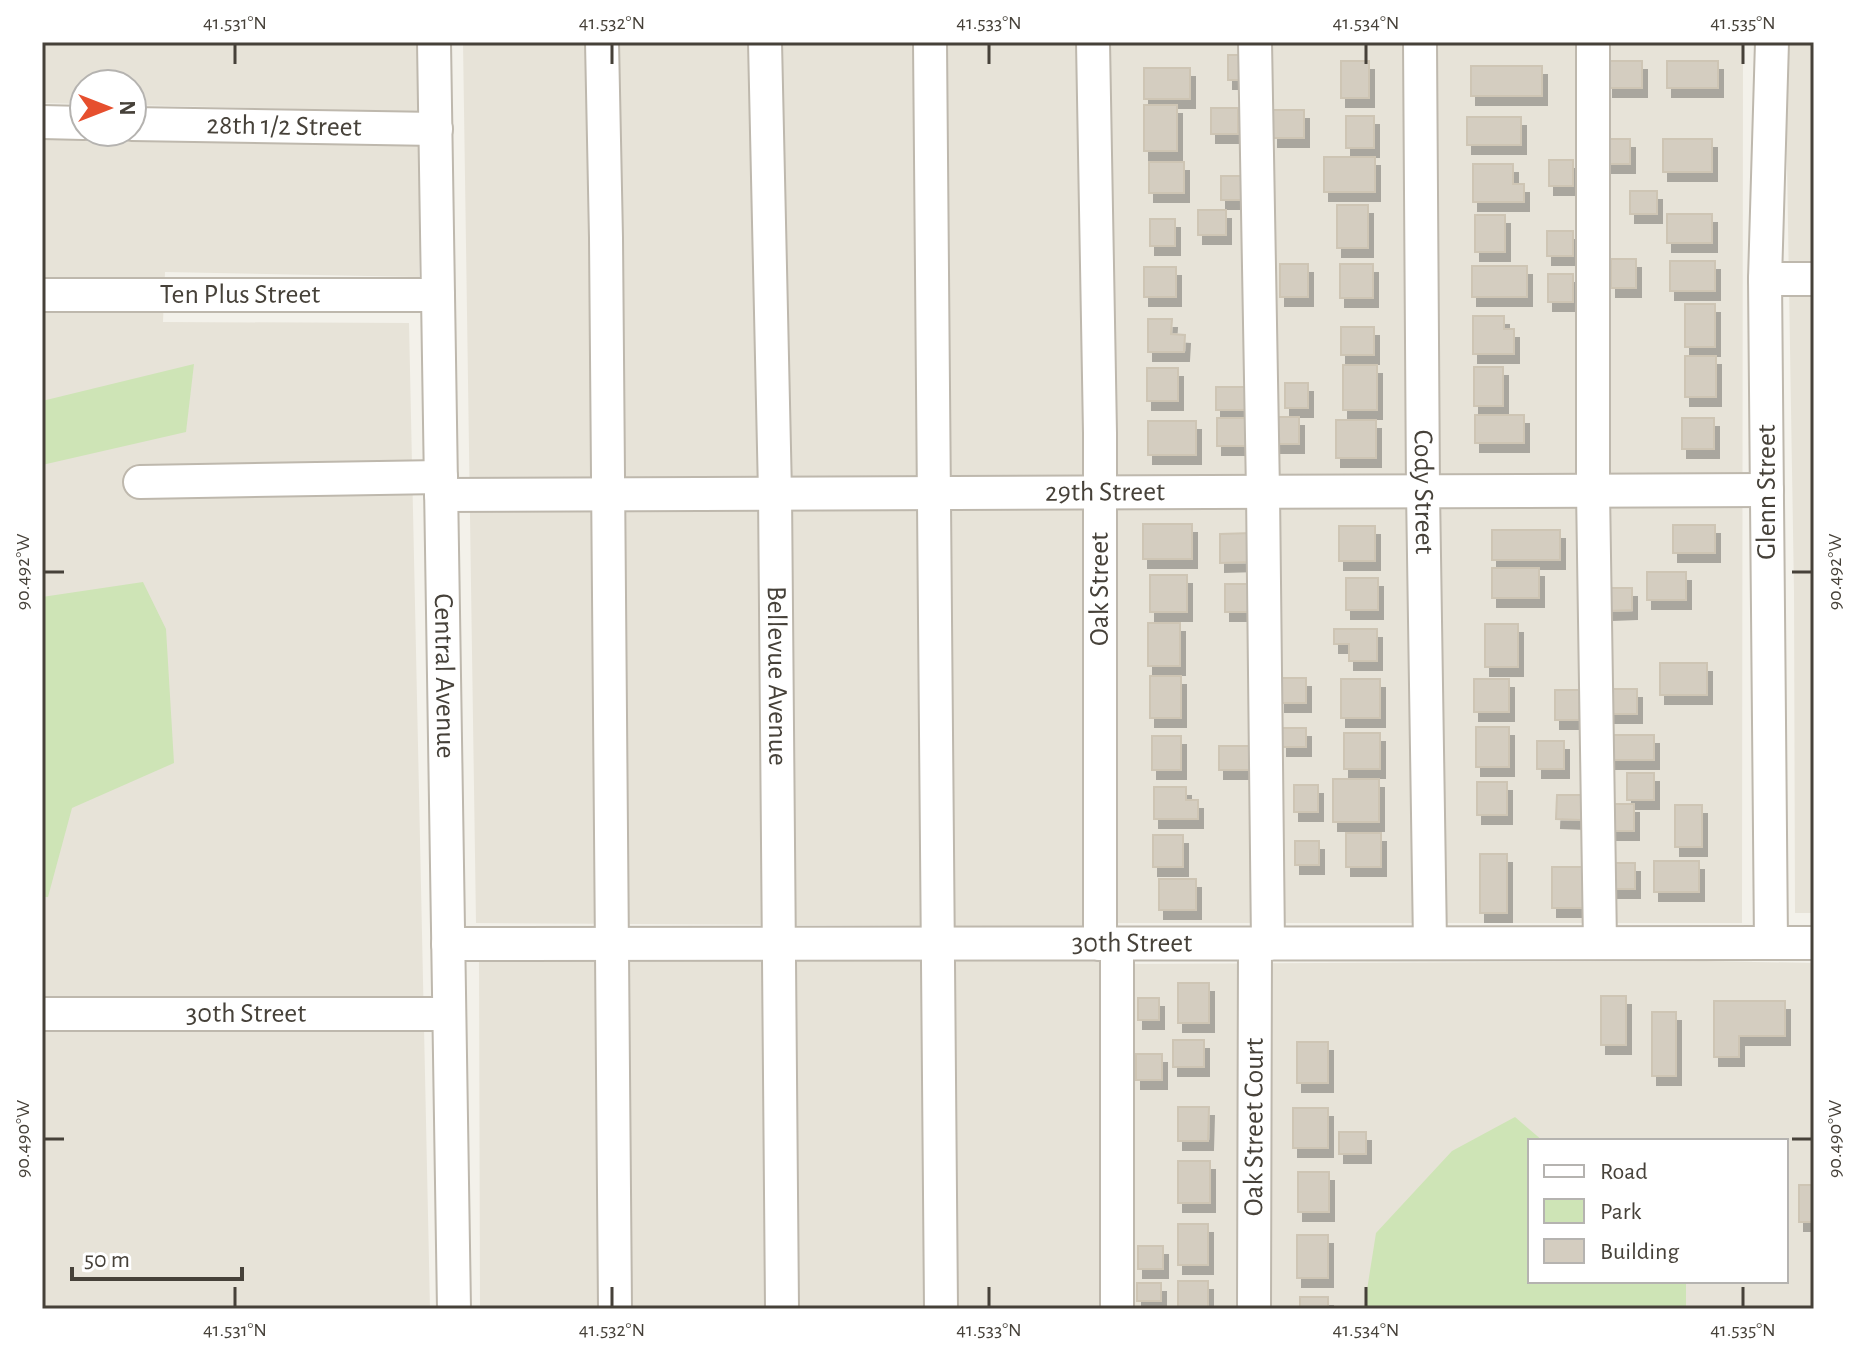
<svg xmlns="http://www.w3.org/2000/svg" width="1856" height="1351" viewBox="0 0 1856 1351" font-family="'Alegreya Sans',sans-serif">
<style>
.residential{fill:#e7e3d8;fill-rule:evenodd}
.green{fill:#cee4b6}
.building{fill:#d4cdc0;stroke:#cec5b4;stroke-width:2;filter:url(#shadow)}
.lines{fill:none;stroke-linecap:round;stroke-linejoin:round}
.minor-casing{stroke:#beb8ad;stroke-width:36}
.minor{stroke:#fff;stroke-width:32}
.ticks{fill:none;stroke:#464139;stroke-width:3}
.labels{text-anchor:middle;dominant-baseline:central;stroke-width:7;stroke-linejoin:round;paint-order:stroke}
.street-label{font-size:28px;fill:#464139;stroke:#fff}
.neatline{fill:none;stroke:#464139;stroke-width:3}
.ticks-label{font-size:20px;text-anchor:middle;fill:#464139}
</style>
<defs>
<filter id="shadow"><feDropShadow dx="5" dy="9" stdDeviation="0" flood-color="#0004"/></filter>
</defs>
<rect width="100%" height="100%" fill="#f3f1ea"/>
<!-- residential -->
<g class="residential">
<polygon points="42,42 425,42 427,112 132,105 132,84 84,84 84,104 42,103"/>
<polygon points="463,42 1743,42 1742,923 1109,923 1111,1309 955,1309 956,926 476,923"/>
<polygon points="1785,42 1814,42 1814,913 1795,913 1794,592"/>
<polygon points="42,139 422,146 419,277 165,272 163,322 409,323 430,1309 42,1309"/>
<polygon points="932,960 932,1309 480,1309 479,962"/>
<path d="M1703,961L1814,963V1309H1120L1129,964ZM1530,1141H1786V1281H1530Z"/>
</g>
<!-- green -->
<g class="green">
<polygon points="194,364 186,432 42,465 42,401"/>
<polygon points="143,582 166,629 174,763 72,808 48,897 42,897 42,597"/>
<polygon points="1515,1117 1543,1141 1530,1141 1530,1281 1686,1281 1686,1309 1364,1309 1376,1233 1452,1151"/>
</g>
<!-- building -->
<g class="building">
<rect x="1228" y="55" width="22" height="25"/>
<rect x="1341" y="61" width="28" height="37"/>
<rect x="1608" y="61" width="34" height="27"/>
<rect x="1667" y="61" width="51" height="27"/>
<rect x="1471" y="66" width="71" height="30"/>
<rect x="1144" y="68" width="46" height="31"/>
<rect x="1144" y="105" width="33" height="46"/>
<rect x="1211" y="108" width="27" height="26"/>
<rect x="1273" y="110" width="31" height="28"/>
<rect x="1346" y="116" width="28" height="32"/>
<rect x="1467" y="117" width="54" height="28"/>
<rect x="1605" y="139" width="25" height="25"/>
<rect x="1663" y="139" width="49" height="33"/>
<rect x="1324" y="157" width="51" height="35"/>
<rect x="1549" y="160" width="24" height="26"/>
<rect x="1149" y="162" width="35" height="31"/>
<polygon points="1473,164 1513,164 1513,184 1524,184 1524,202 1473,202"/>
<rect x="1221" y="176" width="27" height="24"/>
<rect x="1630" y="191" width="27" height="23"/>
<rect x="1337" y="205" width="31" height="43"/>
<rect x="1198" y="210" width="28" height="25"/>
<rect x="1667" y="214" width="45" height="29"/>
<rect x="1475" y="215" width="30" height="37"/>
<rect x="1150" y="219" width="25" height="27"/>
<rect x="1547" y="231" width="26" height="25"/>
<rect x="1611" y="259" width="25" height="29"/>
<rect x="1670" y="261" width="45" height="30"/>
<rect x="1280" y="264" width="28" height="33"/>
<rect x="1340" y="264" width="33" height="34"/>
<rect x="1472" y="266" width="55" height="31"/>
<rect x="1144" y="267" width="32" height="30"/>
<rect x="1548" y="274" width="25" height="28"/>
<rect x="1685" y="304" width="30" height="43"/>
<polygon points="1473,316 1504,316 1504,329 1514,329 1514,354 1473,354"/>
<polygon points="1148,319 1172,319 1171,334 1185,335 1184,352 1148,352"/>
<rect x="1341" y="327" width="33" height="28"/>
<rect x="1685" y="356" width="31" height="41"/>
<rect x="1343" y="365" width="34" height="45"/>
<rect x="1474" y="367" width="29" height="39"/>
<rect x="1147" y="368" width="31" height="33"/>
<rect x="1285" y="383" width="23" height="25"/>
<rect x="1216" y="387" width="35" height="23"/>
<rect x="1475" y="415" width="49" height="28"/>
<rect x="1274" y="417" width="25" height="27"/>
<rect x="1217" y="418" width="34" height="28"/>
<rect x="1682" y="418" width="32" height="31"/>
<rect x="1336" y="420" width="40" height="38"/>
<rect x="1148" y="421" width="48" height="34"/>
<rect x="1143" y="524" width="49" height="35"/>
<rect x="1673" y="525" width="42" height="28"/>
<rect x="1339" y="526" width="36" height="35"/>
<rect x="1492" y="530" width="68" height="30"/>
<polygon points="1252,533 1252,562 1220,563 1220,534"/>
<rect x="1492" y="568" width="47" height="30"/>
<rect x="1647" y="572" width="39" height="28"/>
<rect x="1150" y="575" width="37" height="37"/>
<rect x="1346" y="578" width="32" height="32"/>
<rect x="1225" y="584" width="26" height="28"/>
<polygon points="1608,588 1632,588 1632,610 1608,611"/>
<rect x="1148" y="623" width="32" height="43"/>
<rect x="1485" y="624" width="33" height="43"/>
<polygon points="1334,629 1377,629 1377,661 1349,661 1349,644 1334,644"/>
<rect x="1660" y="663" width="47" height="32"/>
<rect x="1150" y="676" width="31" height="42"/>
<rect x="1280" y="678" width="26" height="25"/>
<rect x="1341" y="679" width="39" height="39"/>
<rect x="1474" y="679" width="35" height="33"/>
<rect x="1608" y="689" width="29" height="25"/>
<rect x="1555" y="690" width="24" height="30"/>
<rect x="1476" y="727" width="33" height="40"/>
<rect x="1282" y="728" width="24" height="19"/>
<rect x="1344" y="733" width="36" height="36"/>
<rect x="1606" y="735" width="48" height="25"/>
<rect x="1152" y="736" width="29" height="34"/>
<rect x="1537" y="741" width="27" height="28"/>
<rect x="1219" y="746" width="35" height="24"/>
<rect x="1627" y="773" width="27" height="27"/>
<rect x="1333" y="779" width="46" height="43"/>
<rect x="1477" y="782" width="30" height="33"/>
<rect x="1294" y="785" width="24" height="27"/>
<polygon points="1154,787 1186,787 1186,800 1198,800 1198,819 1154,819"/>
<polygon points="1557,795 1582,795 1581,820 1556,819"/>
<rect x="1609" y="804" width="25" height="27"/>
<rect x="1675" y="805" width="27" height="42"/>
<rect x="1346" y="833" width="35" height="34"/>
<rect x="1153" y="835" width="30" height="32"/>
<rect x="1295" y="841" width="24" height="24"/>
<rect x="1480" y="854" width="27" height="59"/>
<rect x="1654" y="861" width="45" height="31"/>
<rect x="1608" y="863" width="27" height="26"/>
<rect x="1552" y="867" width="32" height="41"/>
<rect x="1159" y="879" width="37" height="31"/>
<rect x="1178" y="983" width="31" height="40"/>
<rect x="1601" y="996" width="25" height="49"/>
<rect x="1138" y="998" width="21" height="22"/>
<polygon points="1714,1001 1785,1001 1785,1036 1739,1036 1739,1057 1714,1057"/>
<rect x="1652" y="1012" width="24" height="64"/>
<rect x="1173" y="1040" width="31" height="27"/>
<rect x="1297" y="1042" width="31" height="41"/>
<rect x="1136" y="1054" width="26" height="26"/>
<polygon points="1178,1107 1209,1107 1208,1141 1178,1141"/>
<rect x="1293" y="1108" width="35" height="40"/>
<rect x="1339" y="1132" width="27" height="22"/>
<rect x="1178" y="1161" width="32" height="42"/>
<rect x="1298" y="1172" width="31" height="40"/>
<rect x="1799" y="1185" width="15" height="37"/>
<rect x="1178" y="1224" width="30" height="41"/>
<rect x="1297" y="1235" width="31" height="43"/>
<rect x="1138" y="1246" width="25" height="23"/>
<rect x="1178" y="1281" width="30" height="28"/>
<rect x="1137" y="1283" width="24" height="18"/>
<rect x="1300" y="1297" width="28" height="12"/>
</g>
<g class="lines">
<!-- minor casing -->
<g class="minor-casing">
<g id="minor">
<path id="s1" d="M434,42L454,1309"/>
<polyline points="602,42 606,238 615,1309"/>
<path id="s2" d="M765,42L775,493L782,1309"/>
<polyline points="930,42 941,1309"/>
<polyline points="1093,42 1100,433 1100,944"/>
<polyline points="1255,42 1263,492 1268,944"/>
<path id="s3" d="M1420,42L1423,491L1430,943"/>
<polyline points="1593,42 1593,491 1600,943"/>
<polyline points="42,122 84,123"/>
<path id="s4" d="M132,124L436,129"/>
<polyline points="1765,279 1814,279"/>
<path id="s5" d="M42,295H438"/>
<polyline points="140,482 441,477"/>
<path id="s6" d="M441,495L1767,490"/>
<polyline points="1771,943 1765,279 1772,42"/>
<path id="s7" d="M448,944L1814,943"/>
<path id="s8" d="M42,1014H449"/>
<polyline points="1117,1309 1117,944"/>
<path id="s9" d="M1254,1309L1255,944"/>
</g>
</g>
<!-- minor -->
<use href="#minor" class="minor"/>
</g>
<!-- ticks -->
<path class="ticks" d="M235,44V64M612,44V64M989,44V64M1366,44V64M1743,44V64M44,572H64M1792,572H1812M44,1139H64M1792,1139H1812M235,1287V1307M612,1287V1307M989,1287V1307M1366,1287V1307M1743,1287V1307"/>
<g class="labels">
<!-- street labels -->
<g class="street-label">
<text stroke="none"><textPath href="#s4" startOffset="152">28th 1/2 Street</textPath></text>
<text stroke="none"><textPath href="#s5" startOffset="198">Ten Plus Street</textPath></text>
<text stroke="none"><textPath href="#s6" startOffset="664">29th Street</textPath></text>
<text transform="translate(1767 492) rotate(-90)">Glenn Street</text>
<text stroke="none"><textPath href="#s3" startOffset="450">Cody Street</textPath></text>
<text transform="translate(1100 589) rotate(-90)">Oak Street</text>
<text stroke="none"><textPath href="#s1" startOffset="634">Central Avenue</textPath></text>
<text stroke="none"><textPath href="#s2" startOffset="634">Bellevue Avenue</textPath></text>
<text stroke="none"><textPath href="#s7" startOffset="684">30th Street</textPath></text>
<text stroke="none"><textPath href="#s8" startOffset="204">30th Street</textPath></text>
<text stroke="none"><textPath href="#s9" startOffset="182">Oak Street Court</textPath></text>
</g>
</g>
<!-- border -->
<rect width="1856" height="1351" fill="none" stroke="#ffffff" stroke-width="88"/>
<!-- legend -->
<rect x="1528" y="1139" width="260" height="144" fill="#ffffff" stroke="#b5b3b0" stroke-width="2"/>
<rect x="1544" y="1165" width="40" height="12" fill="#ffffff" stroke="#b5b3b0" stroke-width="2"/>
<text x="1600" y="1179" font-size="24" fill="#464139">Road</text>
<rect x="1544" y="1199" width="40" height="24" fill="#cee4b6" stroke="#b5b3b0" stroke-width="2"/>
<text x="1600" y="1219" font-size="24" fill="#464139">Park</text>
<rect x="1544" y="1239" width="40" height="24" fill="#d4cdc0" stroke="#b5b3b0" stroke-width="2"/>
<text x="1600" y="1259" font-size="24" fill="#464139">Building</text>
<!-- north arrow -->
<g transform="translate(108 108) rotate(90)"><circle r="38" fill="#ffffff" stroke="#b5b3b0" stroke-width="2"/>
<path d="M0-6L14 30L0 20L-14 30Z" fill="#e64f2e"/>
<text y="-12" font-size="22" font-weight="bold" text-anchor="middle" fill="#464139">N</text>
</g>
<!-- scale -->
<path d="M72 1267v12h170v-12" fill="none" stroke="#464139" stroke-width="4"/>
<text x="84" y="1267" font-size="24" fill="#464139" stroke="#ffffff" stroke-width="6" paint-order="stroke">50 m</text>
<rect x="44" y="44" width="1768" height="1263" class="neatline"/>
<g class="ticks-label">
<text x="235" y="29">41.531°N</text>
<text x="612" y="29">41.532°N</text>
<text x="989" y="29">41.533°N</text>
<text x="1366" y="29">41.534°N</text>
<text x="1743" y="29">41.535°N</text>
<text transform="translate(1834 572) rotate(-90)" y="7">90.492°W</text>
<text transform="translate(22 572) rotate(-90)" y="7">90.492°W</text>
<text transform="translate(1834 1139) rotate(-90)" y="7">90.490°W</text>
<text transform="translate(22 1139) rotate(-90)" y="7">90.490°W</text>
<text x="235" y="1336">41.531°N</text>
<text x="612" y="1336">41.532°N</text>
<text x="989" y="1336">41.533°N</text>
<text x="1366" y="1336">41.534°N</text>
<text x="1743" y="1336">41.535°N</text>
</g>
</svg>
